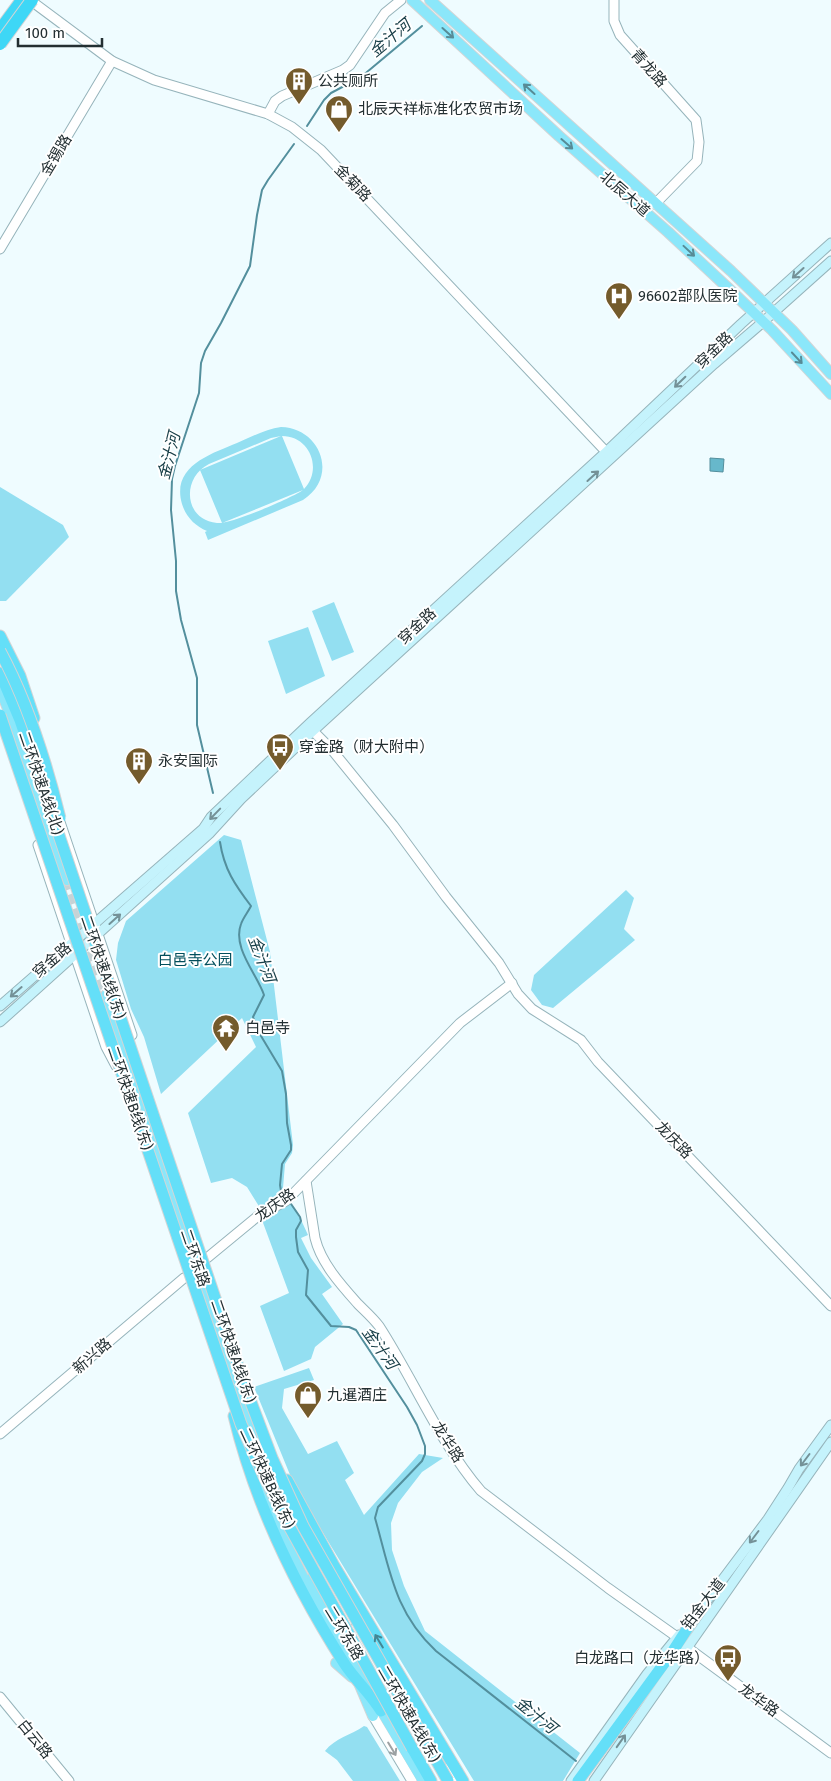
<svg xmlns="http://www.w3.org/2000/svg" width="831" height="1781" viewBox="0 0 831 1781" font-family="'Fira Sans','Noto Sans SC',sans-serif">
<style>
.green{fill:#93dff1;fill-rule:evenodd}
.water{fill:#67b8cb;stroke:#538f9d}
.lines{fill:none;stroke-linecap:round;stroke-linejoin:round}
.stream{stroke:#538f9d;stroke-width:2}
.primary-tunnel{stroke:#c6d3d6;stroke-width:10;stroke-dasharray:10 5;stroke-linecap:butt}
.tertiary-casing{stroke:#96b4bb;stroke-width:11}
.secondary-casing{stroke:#96b4bb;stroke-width:11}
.primary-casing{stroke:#d3d5d6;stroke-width:12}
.trunk-casing{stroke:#d3d5d6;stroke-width:13}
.motorway-casing{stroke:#d3d5d6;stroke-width:14}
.tertiary{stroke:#fff;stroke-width:9}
.secondary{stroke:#c5f3fc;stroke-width:9}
.primary{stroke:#8be7fa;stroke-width:10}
.trunk{stroke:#64dff8;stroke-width:11}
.motorway{stroke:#3ed7f6;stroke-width:12}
.trunk-bridge-casing{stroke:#d3d5d6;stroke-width:13;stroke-linecap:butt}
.motorway-bridge-casing{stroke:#d3d5d6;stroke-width:14;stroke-linecap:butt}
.trunk-bridge{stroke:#64dff8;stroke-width:11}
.motorway-bridge{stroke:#3ed7f6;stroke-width:12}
.oneway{stroke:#578b96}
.oneway2{stroke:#749197}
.oneway3{stroke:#448795}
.oneway4{stroke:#9ca1a3}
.labels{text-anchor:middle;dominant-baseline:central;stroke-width:4;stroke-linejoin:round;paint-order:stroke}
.street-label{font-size:15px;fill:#232f32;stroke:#fff}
.poi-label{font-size:15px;fill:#232f32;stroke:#fff;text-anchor:start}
.park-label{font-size:15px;fill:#014e5c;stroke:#fff}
.water-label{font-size:16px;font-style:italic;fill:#1a4049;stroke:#fff}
</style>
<rect width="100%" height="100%" fill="#effcff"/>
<!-- green -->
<g class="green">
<path d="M281,427C321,428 339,477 303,500L208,540L205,532L207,531C195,526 186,517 182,504C171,466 211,454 237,443C251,437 266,429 281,427ZM281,436L200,470L222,523L303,490C292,498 229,525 217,523C184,520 181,478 209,464L271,438ZM282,436C310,436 323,469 304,489Z"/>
<polygon points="0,487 63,525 69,537 6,601 0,601"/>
<polygon points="334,602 354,652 332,661 312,611"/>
<polygon points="308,627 325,676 286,694 268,641"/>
<polygon points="224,835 241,840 270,952 293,1145 292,1153 285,1164 283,1188 284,1192 302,1222 308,1235 301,1238 311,1258 332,1287 322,1294 343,1324 315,1347 311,1359 284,1371 260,1306 289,1293 262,1220 265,1216 247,1187 232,1178 211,1183 188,1113 256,1047 242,1018 161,1094 144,1037 131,1009 116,960 118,943 126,921"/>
<polygon points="626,890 634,898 624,929 635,940 553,1008 542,1005 531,990 534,975"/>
<polygon points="309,1368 314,1380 284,1389 282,1408 308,1454 337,1441 354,1473 345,1480 364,1515 419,1454 443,1458 422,1472 398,1503 391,1523 392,1550 404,1586 425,1631 580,1753 563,1781 474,1781 295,1487 254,1387"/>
<path d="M364,1726L367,1727L400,1781H353L337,1760L325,1751C335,1738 351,1735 364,1726Z"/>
</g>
<!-- water -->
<polygon class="water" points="710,458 724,459 723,472 710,471"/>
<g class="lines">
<!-- stream -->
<g class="stream">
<polyline points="307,126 324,100 331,93 361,77 422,26"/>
<polyline points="213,793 197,725 197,678 181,620 176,591 176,561 171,510 172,479 175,466 199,393 201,363 205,351 221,323 250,266 257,215 262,190 268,180 294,144"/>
<path d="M220,842C224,869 235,885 251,906C248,912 243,918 241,924C232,948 257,974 264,995L253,1017L258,1031L282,1071L286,1094L287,1123L291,1145V1150L282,1164L280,1185L281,1191L286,1197"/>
<path d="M289,1201L300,1217L301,1221L296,1230V1237L298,1252L308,1270L306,1295L331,1326L349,1327L356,1330L407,1407L417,1425L425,1446V1454L422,1461L378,1507L375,1518C390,1570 394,1612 436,1651L576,1761"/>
</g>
<!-- primary-tunnel -->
<polyline class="primary-tunnel" points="63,881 102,996"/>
<!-- tertiary casing -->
<g class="tertiary-casing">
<g id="tertiary">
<polyline points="30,0 112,61 154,80 268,114 292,127 321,150 611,457"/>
<polyline points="614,0 614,21 620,35 696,120 699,142 697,161 655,204"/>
<polyline points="268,114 275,101 282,96 343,70 350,65 385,13 401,0"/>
<polyline points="0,249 112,61"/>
<polyline points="313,731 332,750 393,825 446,897 499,963 518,994 532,1009 581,1040 598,1062 831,1306"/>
<polyline points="60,822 132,1035"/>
<polyline points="38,845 106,1047 116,1066"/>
<path d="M306,1181L315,1238C321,1263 341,1285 358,1304C365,1311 373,1318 379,1326C414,1380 439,1442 481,1491L608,1588L677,1637"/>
<polyline points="207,1258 258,1216 286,1201 460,1023 512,983"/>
<polyline points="0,1434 184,1278"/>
<polyline points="321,1569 350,1620"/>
<polyline points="688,1648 831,1753"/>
<polyline points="0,1697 69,1781"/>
<polyline points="373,1716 412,1781"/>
<polyline points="444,1768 456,1781"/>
</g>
</g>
<!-- secondary casing -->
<g class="secondary-casing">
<g id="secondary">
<polyline points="0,1006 203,829 211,817 310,723 606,452 741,324 831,243"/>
<polyline points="0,1022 209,834 241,799 313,731 714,364 763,322 831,261"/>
<polyline points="693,1619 768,1519 788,1488 799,1469 831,1425"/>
<polyline points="571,1781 647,1674 679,1635"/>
<polyline points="594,1781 831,1442"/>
</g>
</g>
<!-- primary casing -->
<g class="primary-casing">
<g id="primary">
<polyline points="412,0 559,136 668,232 728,288 772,330 831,394"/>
<polyline points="430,0 731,271 792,330 831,374"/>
<polyline points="0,688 18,735 67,880"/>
<polyline points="106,995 249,1418 267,1464 296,1531"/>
<path d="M259,1474C283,1551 325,1617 366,1686"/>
<polyline points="295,1526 316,1560"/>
<polyline points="312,1578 329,1609"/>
<polyline points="336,1663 352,1677"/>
<polyline points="359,1683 373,1716"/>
<polyline points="378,1705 423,1781"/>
</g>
</g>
<!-- trunk casing -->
<g class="trunk-casing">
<g id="trunk">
<polyline points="0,636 20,676 34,718"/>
<polyline points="0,673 20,720 39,776"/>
<path d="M234,1416C255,1504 295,1586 344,1663C355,1680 371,1694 381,1711"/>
<polyline points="287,1480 333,1564 463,1781"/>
<polyline points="412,1748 431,1781"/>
<polyline points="578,1781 671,1654 696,1615"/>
</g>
</g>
<!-- motorway casing -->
<g class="motorway-casing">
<polyline id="motorway" points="0,30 22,0"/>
</g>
<!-- tertiary -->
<use href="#tertiary" class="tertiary"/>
<!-- secondary -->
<use href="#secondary" class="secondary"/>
<!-- primary -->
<use href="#primary" class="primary"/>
<!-- trunk -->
<use href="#trunk" class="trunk"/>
<!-- motorway -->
<use href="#motorway" class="motorway"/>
<!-- trunk-bridge casing -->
<g class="trunk-bridge-casing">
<g id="trunk-bridge">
<path d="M0,651C28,703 46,761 60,818"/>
<polyline points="0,715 241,1424 264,1476 284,1517 412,1748"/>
<polyline points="39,776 243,1381 272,1458 303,1526 448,1781"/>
</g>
</g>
<!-- motorway-bridge casing -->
<g class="motorway-bridge-casing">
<polyline id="motorway-bridge" points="0,44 32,0"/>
</g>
<!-- trunk-bridge -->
<use href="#trunk-bridge" class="trunk-bridge"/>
<!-- motorway-bridge -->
<use href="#motorway-bridge" class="motorway-bridge"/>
</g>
<!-- one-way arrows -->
<defs><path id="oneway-shaft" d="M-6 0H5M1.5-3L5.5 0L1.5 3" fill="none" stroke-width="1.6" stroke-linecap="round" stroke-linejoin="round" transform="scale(1.25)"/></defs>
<g class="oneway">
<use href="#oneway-shaft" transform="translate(448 33) rotate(42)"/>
<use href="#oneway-shaft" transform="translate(529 89) rotate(-138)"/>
<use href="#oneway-shaft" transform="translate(567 144) rotate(41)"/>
<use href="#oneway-shaft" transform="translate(689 251) rotate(43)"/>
<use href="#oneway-shaft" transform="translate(797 358) rotate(47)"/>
</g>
<g class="oneway2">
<use href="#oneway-shaft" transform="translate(798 273) rotate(138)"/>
<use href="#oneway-shaft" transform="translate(680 382) rotate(136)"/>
<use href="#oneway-shaft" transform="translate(593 476) rotate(-42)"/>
<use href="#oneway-shaft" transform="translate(215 814) rotate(134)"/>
<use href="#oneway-shaft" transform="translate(115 919) rotate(-42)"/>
<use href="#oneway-shaft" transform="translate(16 992) rotate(139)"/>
<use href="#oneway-shaft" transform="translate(805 1460) rotate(127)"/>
<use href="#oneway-shaft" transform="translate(754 1537) rotate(127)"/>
<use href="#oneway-shaft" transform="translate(621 1741) rotate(-55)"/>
</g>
<use class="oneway3" href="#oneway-shaft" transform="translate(379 1641) rotate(-121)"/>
<use class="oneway4" href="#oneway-shaft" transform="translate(392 1749) rotate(59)"/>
<!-- icons -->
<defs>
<g id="building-pin" transform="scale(1.4375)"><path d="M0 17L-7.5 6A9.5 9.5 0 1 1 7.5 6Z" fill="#745b2c" stroke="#fff"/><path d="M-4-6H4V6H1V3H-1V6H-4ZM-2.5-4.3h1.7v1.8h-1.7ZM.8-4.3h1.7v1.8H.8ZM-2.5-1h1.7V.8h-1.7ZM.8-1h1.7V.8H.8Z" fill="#fff"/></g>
<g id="shop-pin" transform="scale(1.4375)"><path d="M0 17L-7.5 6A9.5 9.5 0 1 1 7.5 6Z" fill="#745b2c" stroke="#fff"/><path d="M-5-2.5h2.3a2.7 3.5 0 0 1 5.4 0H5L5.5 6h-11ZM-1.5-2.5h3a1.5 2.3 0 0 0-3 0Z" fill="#fff"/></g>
<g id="hospital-pin" transform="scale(1.4375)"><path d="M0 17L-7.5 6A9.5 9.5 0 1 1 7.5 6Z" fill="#745b2c" stroke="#fff"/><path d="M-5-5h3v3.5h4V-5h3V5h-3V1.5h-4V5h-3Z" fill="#fff"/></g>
<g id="bus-pin" transform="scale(1.4375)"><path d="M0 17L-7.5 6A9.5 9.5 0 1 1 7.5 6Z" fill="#745b2c" stroke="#fff"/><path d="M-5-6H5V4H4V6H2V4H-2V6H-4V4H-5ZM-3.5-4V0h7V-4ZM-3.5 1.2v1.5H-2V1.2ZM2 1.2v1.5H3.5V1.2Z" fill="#fff"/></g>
<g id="temple-pin" transform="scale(1.4375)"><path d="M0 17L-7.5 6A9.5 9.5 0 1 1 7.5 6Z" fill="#745b2c" stroke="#fff"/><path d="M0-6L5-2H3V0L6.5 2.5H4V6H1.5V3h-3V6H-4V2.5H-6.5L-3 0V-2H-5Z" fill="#fff"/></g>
</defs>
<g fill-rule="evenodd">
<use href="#building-pin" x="299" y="81"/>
<use href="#shop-pin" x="339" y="109"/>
<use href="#hospital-pin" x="619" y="296"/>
<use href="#bus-pin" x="280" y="747"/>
<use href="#building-pin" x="139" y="761"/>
<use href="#temple-pin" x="226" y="1028"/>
<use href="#shop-pin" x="308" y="1395"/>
<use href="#bus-pin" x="728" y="1658"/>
</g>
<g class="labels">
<!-- street labels -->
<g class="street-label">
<text transform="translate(649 68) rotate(48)">青龙路</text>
<text transform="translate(56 155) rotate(-59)">金锡路</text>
<text transform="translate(353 183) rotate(46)">金菊路</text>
<text transform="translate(625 194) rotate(41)">北辰大道</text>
<text transform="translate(714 350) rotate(-44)">穿金路</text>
<text transform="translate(417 626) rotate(-43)">穿金路</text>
<text transform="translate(41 783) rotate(71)">二环快速A线(北)</text>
<text transform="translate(52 960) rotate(-41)">穿金路</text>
<text transform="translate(103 967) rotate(71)">二环快速A线(东)</text>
<text transform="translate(130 1098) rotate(71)">二环快速B线(东)</text>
<text transform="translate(674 1140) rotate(46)">龙庆路</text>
<text transform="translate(275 1205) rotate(-35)">龙庆路</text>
<text transform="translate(195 1258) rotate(71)">二环东路</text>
<text transform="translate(233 1351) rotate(71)">二环快速A线(东)</text>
<text transform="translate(92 1356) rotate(-41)">新兴路</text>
<text transform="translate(448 1442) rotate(58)">龙华路</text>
<text transform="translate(267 1478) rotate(65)">二环快速B线(东)</text>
<text transform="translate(703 1604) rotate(-52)">铂金大道</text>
<text transform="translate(344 1633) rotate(59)">二环东路</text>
<text transform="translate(759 1700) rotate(36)">龙华路</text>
<text transform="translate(409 1714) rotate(60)">二环快速A线(东)</text>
<text transform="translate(35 1739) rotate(51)">白云路</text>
</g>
<!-- poi labels -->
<g class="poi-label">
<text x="318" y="81">公共厕所</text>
<text x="358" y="109">北辰天祥标准化农贸市场</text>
<text x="638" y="296">96602部队医院</text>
<text x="299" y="747">穿金路（财大附中）</text>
<text x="158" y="761">永安国际</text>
<text x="245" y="1028">白邑寺</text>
<text x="327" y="1395">九暹酒庄</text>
<text x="709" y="1658" text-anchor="end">白龙路口（龙华路）</text>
</g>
<!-- park labels -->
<g class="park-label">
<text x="195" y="960">白邑寺公园</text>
</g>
<!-- water labels -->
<g class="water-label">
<text transform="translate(390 38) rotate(-40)">金汁河</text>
<text transform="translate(169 456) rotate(-76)">金汁河</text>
<text transform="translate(262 959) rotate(69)">金汁河</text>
<text transform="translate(380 1348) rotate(54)">金汁河</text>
<text transform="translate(536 1715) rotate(39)">金汁河</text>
</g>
</g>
<!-- scale -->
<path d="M18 38v8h84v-8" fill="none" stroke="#232f32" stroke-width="2.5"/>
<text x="25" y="38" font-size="15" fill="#232f32" stroke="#ffffff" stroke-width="4" paint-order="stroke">100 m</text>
</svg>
